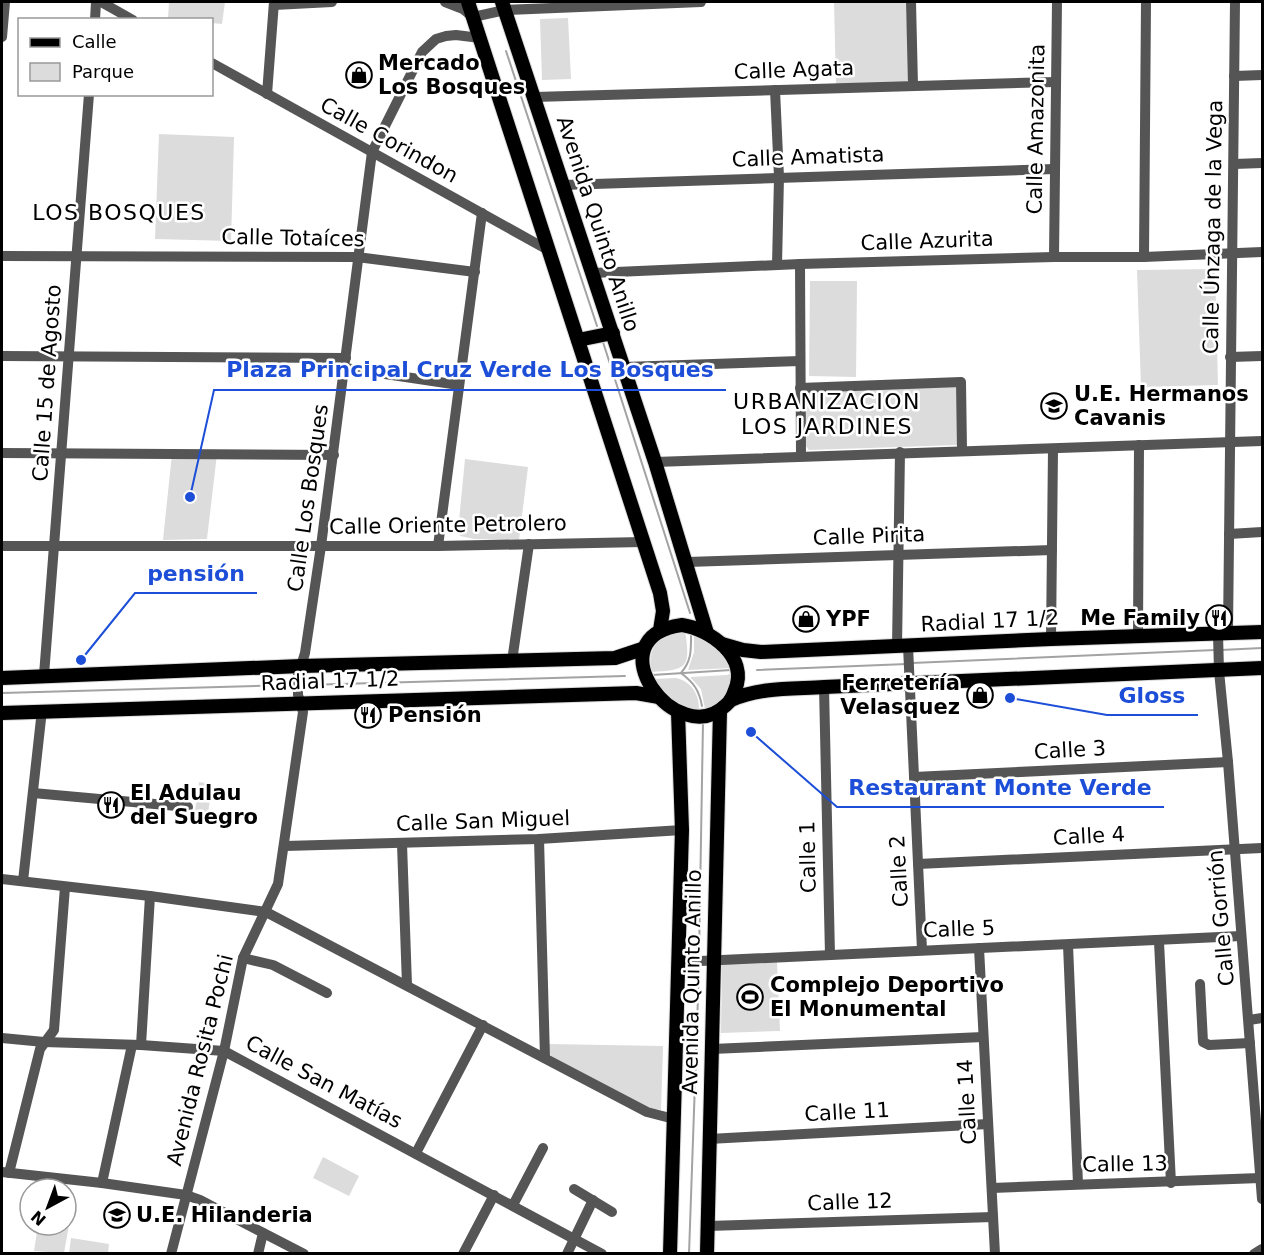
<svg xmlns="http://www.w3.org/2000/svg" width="1264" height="1255" viewBox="0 0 1264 1255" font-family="'DejaVu Sans',sans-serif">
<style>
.green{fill:#dcdcdc}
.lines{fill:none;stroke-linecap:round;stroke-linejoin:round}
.stream{stroke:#a3a3a3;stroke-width:2}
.major-casing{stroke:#dbdbdb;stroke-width:16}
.minor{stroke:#555;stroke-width:10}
.major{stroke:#000;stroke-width:14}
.labels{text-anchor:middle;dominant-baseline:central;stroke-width:5;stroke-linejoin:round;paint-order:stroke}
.poi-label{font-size:21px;font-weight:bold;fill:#000;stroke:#fff;text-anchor:start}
.street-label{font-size:21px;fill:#000;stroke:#fff}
.neighbourhood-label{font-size:22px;letter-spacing:1.5px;fill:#000;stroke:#fff}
.leader{fill:none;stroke:#1d4ed8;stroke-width:2}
.callout-dot{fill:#1d4ed8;stroke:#fff;stroke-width:2}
.callout-label{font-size:22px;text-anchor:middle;font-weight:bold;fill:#1d4ed8;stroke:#fff;stroke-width:5;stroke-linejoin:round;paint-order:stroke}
</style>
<rect width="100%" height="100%" fill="#fff"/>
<!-- green -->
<g class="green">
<polygon points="169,2 225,2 222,24 212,23 212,20 168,19"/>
<polygon points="834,2 906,2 909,79 905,83 836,85"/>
<polygon points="568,18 571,79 542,80 540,19"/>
<polygon points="159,134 234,137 231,241 155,239"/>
<polygon points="1215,269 1218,385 1141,387 1137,270"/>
<polygon points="810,281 857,281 856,377 809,376"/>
<polygon points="958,385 958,445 809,450 805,445 805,390"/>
<polygon points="172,454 217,454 207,539 163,540"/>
<polygon points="465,459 528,467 519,540 474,539 460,536 458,531"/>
<path d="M685,631C691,668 687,670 651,672C648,641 660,638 685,631Z"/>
<polygon points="694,632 721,650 732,668 688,670 694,652"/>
<polygon points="732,673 729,697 705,709 701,689 690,677 727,675"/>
<path d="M676,678C692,682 699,694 699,710C680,709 665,693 653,679Z"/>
<polygon points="199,782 212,784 207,821 194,819"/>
<polygon points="777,962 780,1031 721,1033 722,963"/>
<polygon points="548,1044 663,1046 661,1110 639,1106 551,1058"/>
<polygon points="323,1157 359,1176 349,1196 313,1178"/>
<polygon points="66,1207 72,1208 64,1253 34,1251 38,1225 66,1225"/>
<polygon points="71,1238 109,1244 108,1253 69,1253"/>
</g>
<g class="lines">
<!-- stream -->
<g class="stream">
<polyline points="506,51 597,326"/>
<polyline points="602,339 690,613"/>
<path d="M691,633C691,650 692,660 681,673C694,683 699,690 702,706"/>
<polyline points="1221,650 1262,648"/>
<polyline points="912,663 1215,650"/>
<polyline points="757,670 907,664"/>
<polyline points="652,675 731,670"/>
<polyline points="304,685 625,676"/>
<polyline points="2,693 289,685"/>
<polyline points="699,956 703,722"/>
<polyline points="689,1254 699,968"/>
</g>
<!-- major casing -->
<g class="major-casing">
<g id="major">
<polyline points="468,2 660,593 663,611 660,630"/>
<polyline points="502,2 655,462 707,633"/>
<polyline points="578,340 613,333"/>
<path d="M682,625C710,629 749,657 735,690C733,696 731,701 726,705C677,753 592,637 682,625Z"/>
<polyline points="722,644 743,650 761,652 1051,639 1262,632"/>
<polyline points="2,678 301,666 615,658 642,649"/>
<path d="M731,700C760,687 793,689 824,687L1262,668"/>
<polyline points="2,713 636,693 659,697"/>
<polyline points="670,1254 682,830 678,712"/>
<polyline points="707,1254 720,711"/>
</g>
</g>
<!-- minor -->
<g class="minor">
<polyline points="101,2 133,20"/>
<polyline points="445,2 463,9 473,17 505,10 701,2"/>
<polyline points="911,2 913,85"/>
<polyline points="274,5 332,2"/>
<polyline points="95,20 96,2"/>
<polyline points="2,37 5,2"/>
<polyline points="212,63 548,250"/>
<polyline points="1234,76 1262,75"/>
<polyline points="775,90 779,177 777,265"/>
<polyline points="267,94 274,2"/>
<polyline points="534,97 1055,82"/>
<polyline points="1234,164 1262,163"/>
<polyline points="563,185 1055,169"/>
<polyline points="2,256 357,257 475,272"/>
<polyline points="1054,257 1057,2"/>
<polyline points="1144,257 1146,2"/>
<polyline points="800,264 801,456"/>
<polyline points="593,273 800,264 1054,257 1144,257 1262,252"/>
<polyline points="2,356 346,358"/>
<polyline points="1230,357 1262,356"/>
<polyline points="624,367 800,361"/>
<polyline points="345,368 459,385"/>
<polyline points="800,388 961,382 962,450"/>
<polyline points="2,453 334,455"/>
<path d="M655,462C858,454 1060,447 1262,441"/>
<polyline points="1229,534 1262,532"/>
<polyline points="2,546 438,546 643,542"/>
<polyline points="438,546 482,213"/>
<polyline points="687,562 1052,550"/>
<polyline points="1218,634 1219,671 1228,762 1262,1199"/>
<path d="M1228,634C1229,423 1232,212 1235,2"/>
<polyline points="1138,637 1139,445"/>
<polyline points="1051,639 1053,449"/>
<polyline points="908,646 922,950"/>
<polyline points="897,647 900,452"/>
<polyline points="512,661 529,544"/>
<polyline points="44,675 89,94"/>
<polyline points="824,687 830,955"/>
<polyline points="914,777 1228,762"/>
<polyline points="33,793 188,807"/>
<polyline points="539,839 545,1058"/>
<polyline points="402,844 407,985"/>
<polyline points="285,846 539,839 682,830"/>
<polyline points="918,864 1262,848"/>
<polyline points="2,879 150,896 266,912 647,1112 674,1119"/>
<polyline points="23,881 42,710"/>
<polyline points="1159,942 1171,1183"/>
<polyline points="1068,945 1078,1184"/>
<polyline points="979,948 995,1254"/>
<polyline points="243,958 273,965 327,993"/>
<polyline points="679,962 1241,936"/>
<polyline points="1200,984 1203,1042 1209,1045 1250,1043"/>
<polyline points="1249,1020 1262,1018"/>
<polyline points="2,1038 44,1042 141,1045 224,1051 602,1254"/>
<polyline points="141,1045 150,896"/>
<polyline points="712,1049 983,1037"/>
<polyline points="709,1139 988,1124"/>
<polyline points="416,1153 483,1025"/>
<polyline points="2,1172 102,1183 186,1195 200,1200 304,1254"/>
<polyline points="9,1173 40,1049 54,1030 65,887"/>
<polyline points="102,1183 132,1045"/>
<polyline points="992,1188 1260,1178"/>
<polyline points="574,1189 612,1212"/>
<polyline points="513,1205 543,1148"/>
<polyline points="708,1226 993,1217"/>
<polyline points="171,1254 224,1051 243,958 278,884 303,712 298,695 298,676 305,653 321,546 372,152 422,52 436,39 446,36 456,35 480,38"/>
<polyline points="258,1254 263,1233"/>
<polyline points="463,1254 494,1195"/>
<polyline points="567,1254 593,1200"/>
<polyline points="1254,1254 1262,1249"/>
</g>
<!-- major -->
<use href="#major" class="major"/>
</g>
<!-- icons -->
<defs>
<g id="shop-ring" transform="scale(1.35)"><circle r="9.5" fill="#fff" stroke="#000" stroke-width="1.5"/><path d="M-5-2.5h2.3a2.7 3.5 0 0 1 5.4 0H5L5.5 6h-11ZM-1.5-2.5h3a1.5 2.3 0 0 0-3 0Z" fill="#000"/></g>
<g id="school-ring" transform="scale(1.35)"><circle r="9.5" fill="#fff" stroke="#000" stroke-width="1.5"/><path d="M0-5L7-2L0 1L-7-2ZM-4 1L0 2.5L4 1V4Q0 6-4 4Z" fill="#000"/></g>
<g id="restaurant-ring" transform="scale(1.35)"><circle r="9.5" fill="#fff" stroke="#000" stroke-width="1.5"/><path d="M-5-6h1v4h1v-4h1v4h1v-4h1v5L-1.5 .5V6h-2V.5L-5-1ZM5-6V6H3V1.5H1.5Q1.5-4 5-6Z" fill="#000"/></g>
<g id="stadium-ring" transform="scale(1.35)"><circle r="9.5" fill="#fff" stroke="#000" stroke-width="1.5"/><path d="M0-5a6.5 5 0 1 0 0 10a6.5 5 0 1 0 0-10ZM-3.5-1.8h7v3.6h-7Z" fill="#000"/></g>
</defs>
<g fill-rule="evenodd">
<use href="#shop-ring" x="359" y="75"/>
<use href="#school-ring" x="1054" y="406"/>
<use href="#restaurant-ring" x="1219" y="618"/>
<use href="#shop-ring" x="806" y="619"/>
<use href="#shop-ring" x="980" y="695"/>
<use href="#restaurant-ring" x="368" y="715"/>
<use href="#restaurant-ring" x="111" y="805"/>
<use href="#stadium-ring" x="750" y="997"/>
<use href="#school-ring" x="117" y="1215"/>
</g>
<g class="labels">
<!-- poi labels -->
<g class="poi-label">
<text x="378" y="63">Mercado<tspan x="378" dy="24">Los Bosques</tspan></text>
<text x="1074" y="394">U.E. Hermanos<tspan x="1074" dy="24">Cavanis</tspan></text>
<text x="1200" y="618" text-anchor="end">Me Family</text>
<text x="826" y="619">YPF</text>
<text x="960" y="683" text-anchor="end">Ferretería<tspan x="960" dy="24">Velasquez</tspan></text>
<text x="388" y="715">Pensión</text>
<text x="130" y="793">El Adulau<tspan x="130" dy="24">del Suegro</tspan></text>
<text x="770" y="985">Complejo Deportivo<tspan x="770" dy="24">El Monumental</tspan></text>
<text x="136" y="1215">U.E. Hilanderia</text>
</g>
<!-- street labels -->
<g class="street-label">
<text transform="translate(794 70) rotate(-2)">Calle Agata</text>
<text transform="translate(1036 129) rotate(-89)">Calle Amazonita</text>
<text transform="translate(389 140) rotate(29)">Calle Corindon</text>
<text transform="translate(808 157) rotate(-2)">Calle Amatista</text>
<text transform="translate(598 224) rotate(72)">Avenida Quinto Anillo</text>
<text transform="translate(1213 227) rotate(-89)">Calle Únzaga de la Vega</text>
<text transform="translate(293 238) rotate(1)">Calle Totaíces</text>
<text transform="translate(927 241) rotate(-2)">Calle Azurita</text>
<text transform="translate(47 383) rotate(-86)">Calle 15 de Agosto</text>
<text transform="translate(308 498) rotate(-82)">Calle Los Bosques</text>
<text transform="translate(448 525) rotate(-1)">Calle Oriente Petrolero</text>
<text transform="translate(869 536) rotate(-2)">Calle Pirita</text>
<text transform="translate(990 621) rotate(-3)">Radial 17 1/2</text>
<text transform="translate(330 681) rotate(-2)">Radial 17 1/2</text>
<text transform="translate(1070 750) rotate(-3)">Calle 3</text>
<text transform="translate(483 821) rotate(-2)">Calle San Miguel</text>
<text transform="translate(1089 836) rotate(-3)">Calle 4</text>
<text transform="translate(808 857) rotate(-91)">Calle 1</text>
<text transform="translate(899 871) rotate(-93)">Calle 2</text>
<text transform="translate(1221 918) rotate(-95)">Calle Gorrión</text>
<text transform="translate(959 929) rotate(-2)">Calle 5</text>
<text transform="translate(692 982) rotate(-89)">Avenida Quinto Anillo</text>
<text transform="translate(200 1060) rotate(-76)">Avenida Rosita Pochi</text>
<text transform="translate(324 1082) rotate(28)">Calle San Matías</text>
<text transform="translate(967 1102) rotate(-93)">Calle 14</text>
<text transform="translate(847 1112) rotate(-3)">Calle 11</text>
<text transform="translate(1125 1164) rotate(-1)">Calle 13</text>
<text transform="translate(850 1202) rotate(-2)">Calle 12</text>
</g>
<!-- neighbourhood labels -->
<g class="neighbourhood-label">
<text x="119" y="212">LOS BOSQUES</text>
<text x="827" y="401">URBANIZACION<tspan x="827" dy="25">LOS JARDINES</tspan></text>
</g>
</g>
<!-- callouts -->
<path class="leader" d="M190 497L214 390H726M81 660L135 593H257M1010 698L1107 715H1198M751 732L837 807H1164"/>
<g class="callout-dot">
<circle cx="190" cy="497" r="6"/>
<circle cx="81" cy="660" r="6"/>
<circle cx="1010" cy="698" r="6"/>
<circle cx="751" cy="732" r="6"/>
</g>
<g class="callout-label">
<text x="470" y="377">Plaza Principal Cruz Verde Los Bosques</text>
<text x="196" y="581">pensión</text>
<text x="1152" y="703">Gloss</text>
<text x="1000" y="795">Restaurant Monte Verde</text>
</g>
<!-- border -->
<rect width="1264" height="1255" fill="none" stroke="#000000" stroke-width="6"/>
<!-- legend -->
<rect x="18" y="18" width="195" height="78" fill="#ffffff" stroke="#999999" stroke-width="1.5"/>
<rect x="30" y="38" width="30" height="9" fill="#000000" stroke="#999999" stroke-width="1.5"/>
<text x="72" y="48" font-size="18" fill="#000000">Calle</text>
<rect x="30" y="63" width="30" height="18" fill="#dcdcdc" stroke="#999999" stroke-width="1.5"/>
<text x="72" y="78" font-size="18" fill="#000000">Parque</text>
<!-- north arrow -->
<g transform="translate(48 1207) rotate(221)"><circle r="28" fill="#ffffff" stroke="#999999" stroke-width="1.5"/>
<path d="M0-4.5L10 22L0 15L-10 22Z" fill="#000000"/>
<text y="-9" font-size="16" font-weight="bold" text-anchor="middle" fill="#000000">N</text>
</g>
</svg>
